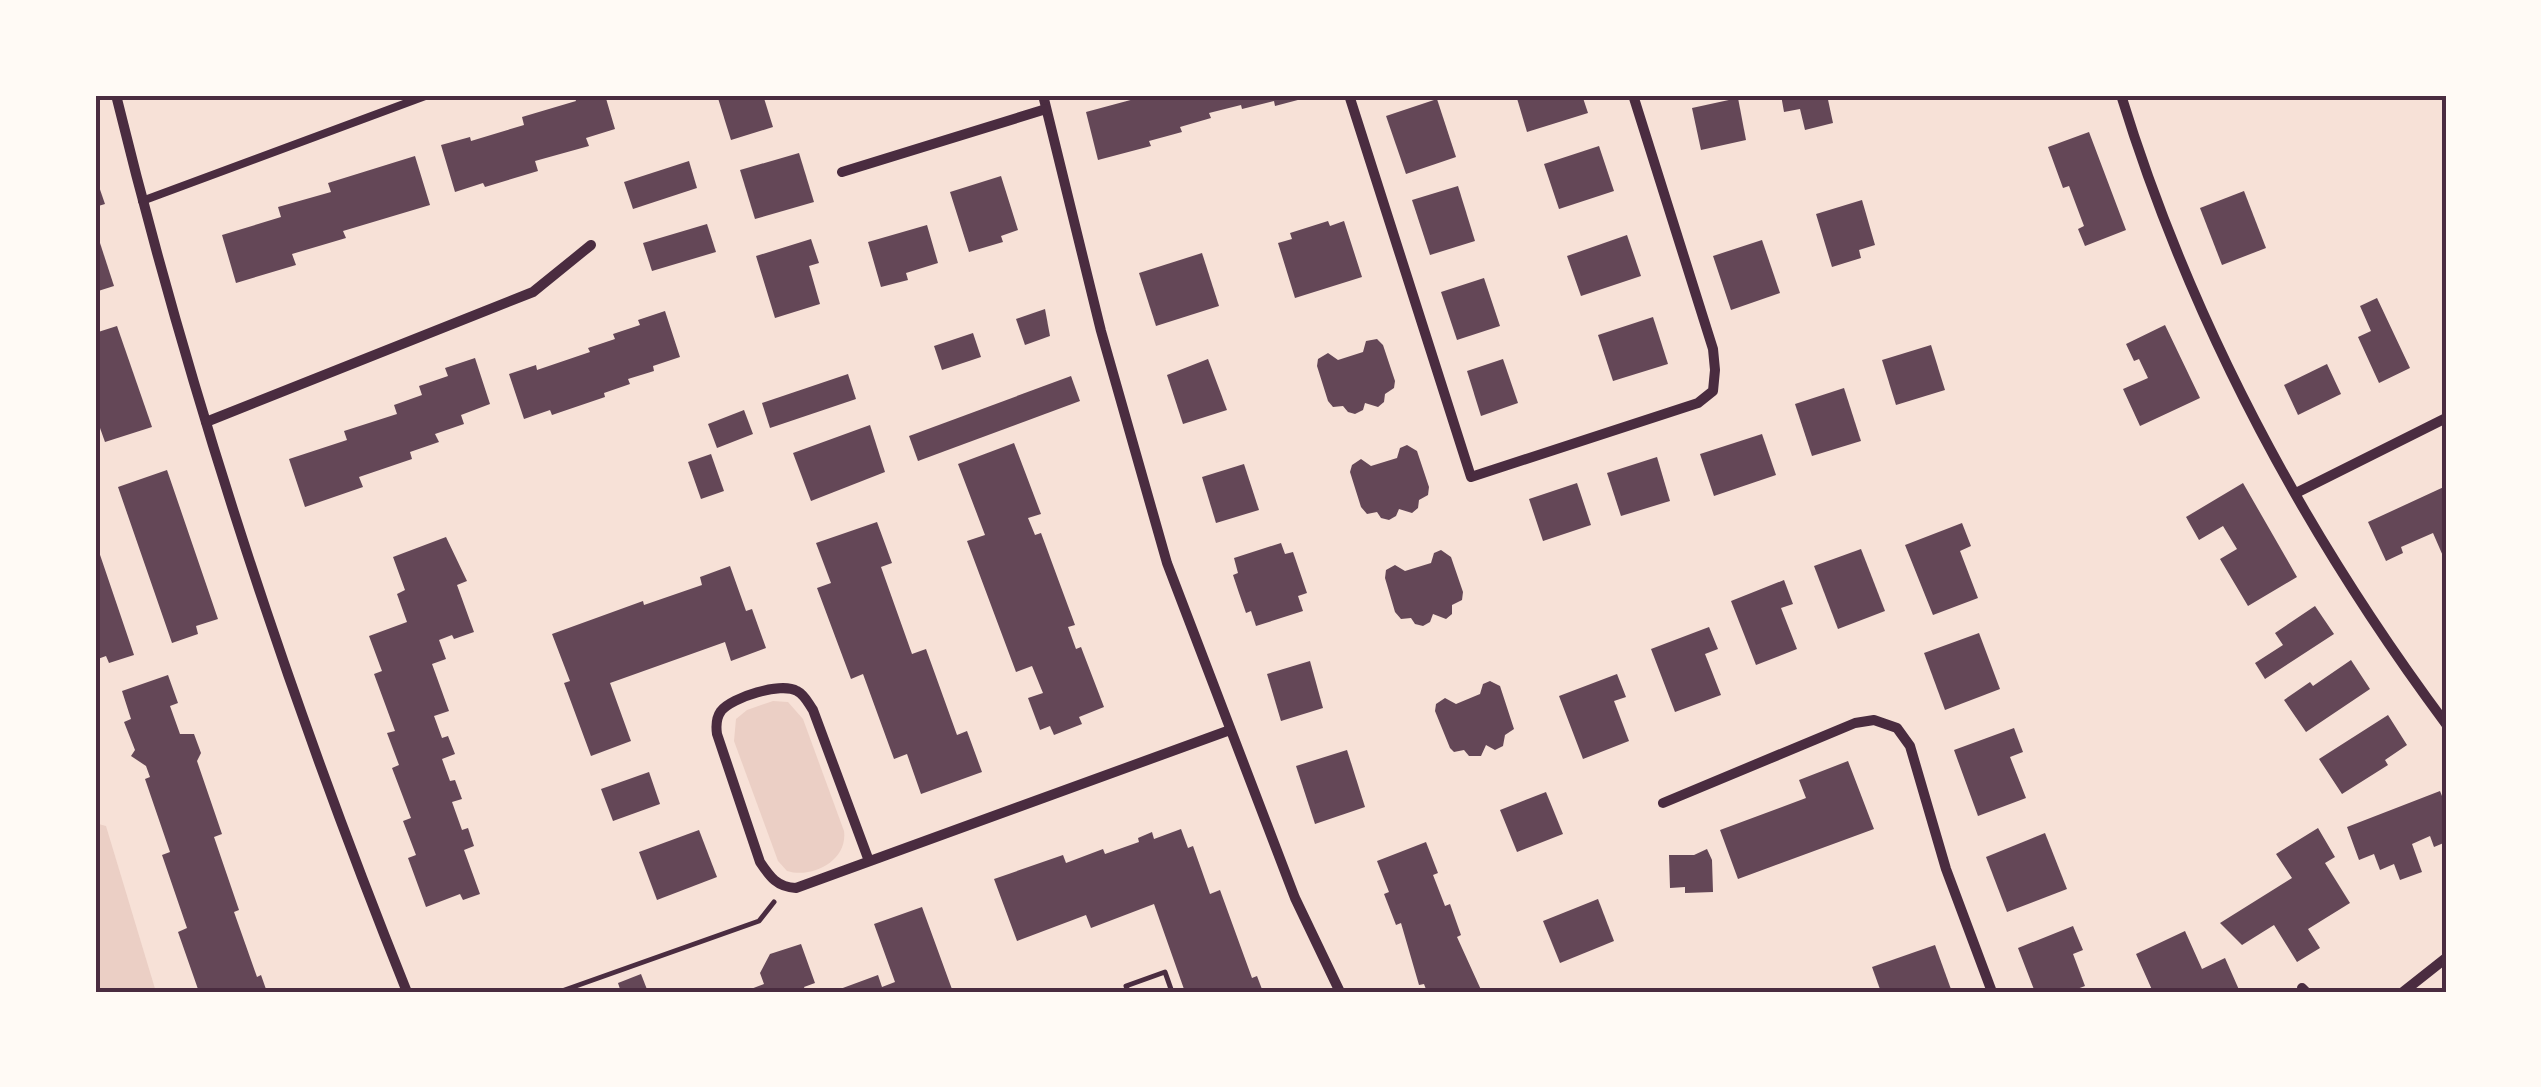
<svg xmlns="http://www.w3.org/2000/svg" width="2541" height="1087" viewBox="0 0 2541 1087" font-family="Signika,sans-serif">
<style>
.green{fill:#ebcfc5}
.building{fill:#644757}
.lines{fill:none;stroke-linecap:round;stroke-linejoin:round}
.path{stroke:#4a2c40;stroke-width:5}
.service{stroke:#4a2c40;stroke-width:8}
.minor{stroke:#4a2c40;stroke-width:10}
.neatline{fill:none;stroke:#4a2c40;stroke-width:4}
</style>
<rect width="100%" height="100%" fill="#f7e1d7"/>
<!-- green -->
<g class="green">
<path d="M773,701L788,702L803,719L844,831C848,860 813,879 787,871L778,861L734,741L736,719L747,710Z"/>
<polygon points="95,823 106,826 156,992 95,992"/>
</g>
<!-- building -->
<g class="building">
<polygon points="574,95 605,95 615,129 586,138 589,146 535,161 538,171 485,187 483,183 455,192 441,145 470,137 471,141 524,125 522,117 576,101"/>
<polygon points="717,95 763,95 773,127 731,140"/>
<polygon points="1137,95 1312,95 1313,96 1275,106 1274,101 1242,109 1241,105 1209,113 1211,118 1180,127 1182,132 1149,141 1151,146 1098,160 1086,112 1138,98"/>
<polygon points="1516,95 1582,95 1588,113 1527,132"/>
<polygon points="1781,95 1827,95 1833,123 1805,130 1800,109 1784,112"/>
<polygon points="1738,98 1746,140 1701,150 1692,108"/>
<polygon points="1437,99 1456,157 1406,174 1386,116"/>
<polygon points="2089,132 2126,230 2085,246 2078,229 2084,226 2069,186 2063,188 2048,147"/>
<polygon points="1599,146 1614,191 1559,209 1544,164"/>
<polygon points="799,153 814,202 755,219 740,170"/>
<polygon points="415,156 430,205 343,231 346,238 292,254 296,265 236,283 222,235 281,217 278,207 331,192 328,183"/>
<polygon points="689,161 697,188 633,209 624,182"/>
<polygon points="95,175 105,204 95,207"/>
<polygon points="1001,176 1018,230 1001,236 1003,242 969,252 950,192"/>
<polygon points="1458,186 1475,241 1430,255 1412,200"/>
<polygon points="2244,191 2266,248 2222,265 2200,208"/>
<polygon points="1862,200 1875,245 1859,250 1861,258 1832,267 1816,214"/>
<polygon points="1328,221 1330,226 1344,221 1362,277 1295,298 1278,243 1292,239 1290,233"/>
<polygon points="707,224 716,252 652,271 643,243"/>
<polygon points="927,225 938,263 906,273 908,280 881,287 868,242"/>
<polygon points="1627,235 1641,276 1581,296 1567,256"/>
<polygon points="811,239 819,263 809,266 820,304 775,318 756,256"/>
<polygon points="1762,240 1780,293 1731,310 1713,256"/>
<polygon points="100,243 114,286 95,292 95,245"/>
<polygon points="1202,253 1219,306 1156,326 1139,273"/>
<polygon points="1484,278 1500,326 1457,340 1441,292"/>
<polygon points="2377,298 2410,368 2379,383 2358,337 2371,331 2360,306"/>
<polygon points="1045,309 1050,336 1025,345 1016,319"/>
<polygon points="665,311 680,357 653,366 654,371 628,379 630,384 604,393 605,397 552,415 550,410 524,419 509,374 536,365 537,370 590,352 588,348 615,339 613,334 640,325 638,320"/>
<polygon points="1653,317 1668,364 1613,381 1598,335"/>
<polygon points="2165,325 2200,398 2140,426 2123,389 2148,378 2139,359 2134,361 2126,344"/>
<polygon points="117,326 152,427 105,442 95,414 95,333"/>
<polygon points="973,333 981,357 942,370 934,346"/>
<polygon points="1377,339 1383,345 1395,381 1394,388 1385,394 1384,402 1378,407 1365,403 1363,410 1355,414 1348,412 1343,406 1333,407 1328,401 1317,366 1318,359 1328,353 1338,360 1363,352 1366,341"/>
<polygon points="1931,345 1945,390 1896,405 1882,360"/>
<polygon points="475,358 490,404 461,415 464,424 435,434 439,442 410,452 412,459 359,477 363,487 305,507 289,459 347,440 344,431 397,414 394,405 422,395 419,386 448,376 445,368"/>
<polygon points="1208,359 1227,410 1183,424 1167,375"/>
<polygon points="1503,359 1518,403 1481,416 1467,371"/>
<polygon points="2327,364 2341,394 2298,415 2284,385"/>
<polygon points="848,374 856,399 770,428 762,403"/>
<polygon points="1071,376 1080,401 918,461 909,436"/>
<polygon points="1844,388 1861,441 1812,456 1795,404"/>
<polygon points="744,410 753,434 717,448 708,424"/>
<polygon points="870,425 885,472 811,501 793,453"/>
<polygon points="1762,434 1776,475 1714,496 1700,454"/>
<polygon points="1014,443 1041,514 1028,518 1035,535 1041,533 1075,625 1068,627 1076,649 1081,647 1104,707 1079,717 1082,724 1054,735 1050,726 1040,730 1028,698 1043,693 1032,666 1016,672 967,541 985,535 958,464"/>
<polygon points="1407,445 1417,451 1429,487 1428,495 1419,500 1418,508 1412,513 1399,509 1396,516 1389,520 1381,518 1377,512 1367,514 1361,507 1350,472 1352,465 1361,459 1371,466 1397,458 1400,448"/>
<polygon points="711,454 724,491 701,499 688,462"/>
<polygon points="1657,457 1670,501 1621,516 1607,473"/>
<polygon points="1244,464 1259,510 1216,523 1202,477"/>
<polygon points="167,470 218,619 196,626 198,634 172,643 118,487"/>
<polygon points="1577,483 1591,525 1543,541 1529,499"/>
<polygon points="2243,483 2297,577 2248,606 2220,559 2237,549 2223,526 2199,540 2186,517"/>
<polygon points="2446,486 2446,563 2433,533 2401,547 2403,553 2386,561 2368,522"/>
<polygon points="877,522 892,563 881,567 912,654 926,649 957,735 967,731 982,772 921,794 907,754 894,759 863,674 851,679 817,588 831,583 816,543"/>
<polygon points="1962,523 1971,546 1960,551 1978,598 1933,615 1905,545"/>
<polygon points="446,537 467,581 457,585 474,632 454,639 452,635 439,640 446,659 432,664 449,711 434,716 442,738 448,736 455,754 442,759 450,781 455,780 462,799 452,802 462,830 468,828 474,846 464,850 480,894 463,900 460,894 426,907 408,858 416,855 403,821 411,818 392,768 399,765 387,733 395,731 374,674 382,671 369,636 407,622 397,594 405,590 393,557"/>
<polygon points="96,543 134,655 109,663 106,656 95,660"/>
<polygon points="1281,543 1285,554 1293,552 1307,593 1298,596 1303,611 1256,626 1251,611 1246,613 1239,593 1233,575 1238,573 1234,558"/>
<polygon points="1861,549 1885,611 1838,629 1814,566"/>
<polygon points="1441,550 1451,557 1463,592 1462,600 1452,605 1452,614 1446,619 1433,614 1430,622 1423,626 1415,624 1411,618 1401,619 1395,612 1385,578 1386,570 1395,565 1405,571 1431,563 1434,553"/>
<polygon points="730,566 746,611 752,609 766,648 731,661 725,642 610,683 631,741 591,756 564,683 570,681 552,634 643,601 644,605 702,585 700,577"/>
<polygon points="1784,580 1793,604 1781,608 1797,649 1756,665 1731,601"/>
<polygon points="2315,606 2334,634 2265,679 2255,663 2283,645 2275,633"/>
<polygon points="1709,627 1718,649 1705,654 1721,695 1675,712 1651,649"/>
<polygon points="1979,633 2000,689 1945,710 1924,653"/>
<polygon points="2351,660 2370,689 2306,732 2284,700 2310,682 2313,686"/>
<polygon points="1310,661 1323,708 1281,721 1267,674"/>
<polygon points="1617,674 1626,697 1614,701 1629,741 1583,759 1559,696"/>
<polygon points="168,675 178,703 170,706 180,734 194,734 201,753 197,761 222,834 214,837 239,910 234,912 257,977 261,975 267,992 199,992 178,932 187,928 162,855 170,852 145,779 150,777 146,766 131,756 135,750 124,722 131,719 122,691"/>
<polygon points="1490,681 1500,686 1514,729 1505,735 1503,746 1495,750 1486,745 1481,756 1469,756 1464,750 1454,752 1450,748 1435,711 1436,704 1445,698 1456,704 1480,694 1483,684"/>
<polygon points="2388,715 2407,745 2385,760 2388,765 2342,794 2319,759"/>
<polygon points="2014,728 2023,752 2010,757 2026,798 1978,816 1954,750"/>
<polygon points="1347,750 1365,807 1315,824 1296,766"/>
<polygon points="1848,761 1874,829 1738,879 1720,830 1806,798 1799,780"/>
<polygon points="649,772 660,804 613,821 601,789"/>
<polygon points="2440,791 2446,806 2446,842 2434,847 2430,836 2412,844 2422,872 2400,880 2394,864 2380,870 2374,854 2359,860 2347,827"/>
<polygon points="1546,792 1563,834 1517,852 1500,810"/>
<polygon points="2318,828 2335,857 2325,863 2350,903 2308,929 2320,948 2297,962 2274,925 2242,945 2220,923 2292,878 2276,854"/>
<polygon points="1181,829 1188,848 1193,846 1210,894 1220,890 1252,978 1257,976 1263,992 1185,992 1154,904 1091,928 1086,915 1017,941 994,879 1063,855 1066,863 1103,849 1105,854 1139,842 1138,838 1152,832 1154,839"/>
<polygon points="699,830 717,877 657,900 639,852"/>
<polygon points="2045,833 2067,889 2007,912 1986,857"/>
<polygon points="1426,842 1438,873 1433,875 1445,906 1450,904 1461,935 1457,937 1482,992 1427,992 1424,984 1419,985 1401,923 1396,925 1384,894 1389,892 1377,861"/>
<polygon points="1707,849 1712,860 1713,892 1685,893 1685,887 1670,888 1669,855 1694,855"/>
<polygon points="1598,899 1614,941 1560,963 1543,921"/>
<polygon points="922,907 953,992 832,992 878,975 882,987 895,982 874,924"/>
<polygon points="2073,926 2083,950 2073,954 2085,986 2069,992 2035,992 2018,948"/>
<polygon points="2185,931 2202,969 2225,958 2240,992 2153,992 2136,954"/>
<polygon points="801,944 815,983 804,987 806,992 743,992 764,984 760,973 770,954"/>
<polygon points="1935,945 1952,992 1881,992 1872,967"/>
<polygon points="641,974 648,992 621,992 618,983"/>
</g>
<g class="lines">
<!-- path -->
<g class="path">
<polyline points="559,992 759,921 774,902"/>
<polyline points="1128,992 1126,986 1165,972 1172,992"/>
</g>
<!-- service -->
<polyline class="service" points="142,201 428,95"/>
<!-- minor -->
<g class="minor">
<path d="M116,95C191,400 290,701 407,992"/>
<polyline points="1043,95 1101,331 1167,563 1295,898 1340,992"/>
<polyline points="1349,95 1471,477 1698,403 1713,391 1715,370 1713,349 1633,95"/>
<path d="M2121,95C2191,322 2304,533 2446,724"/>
<polyline points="842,172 1046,109"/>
<polyline points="206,422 533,292 591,245"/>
<polyline points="2296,493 2446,418"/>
<polyline points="1663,803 1855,723 1874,720 1897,728 1910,746 1946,869 1992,992"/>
<path d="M869,861L813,710C808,703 805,695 797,691C781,682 732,697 721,711C716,718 716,727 717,734L760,862C770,877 777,887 796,888L1230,730"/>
<polyline points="2302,988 2306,992"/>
<polyline points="2403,992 2446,958"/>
</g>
</g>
<!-- border -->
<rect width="2541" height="1087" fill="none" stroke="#fffaf5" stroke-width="195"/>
<rect x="98" y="98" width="2346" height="892" class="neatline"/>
</svg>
